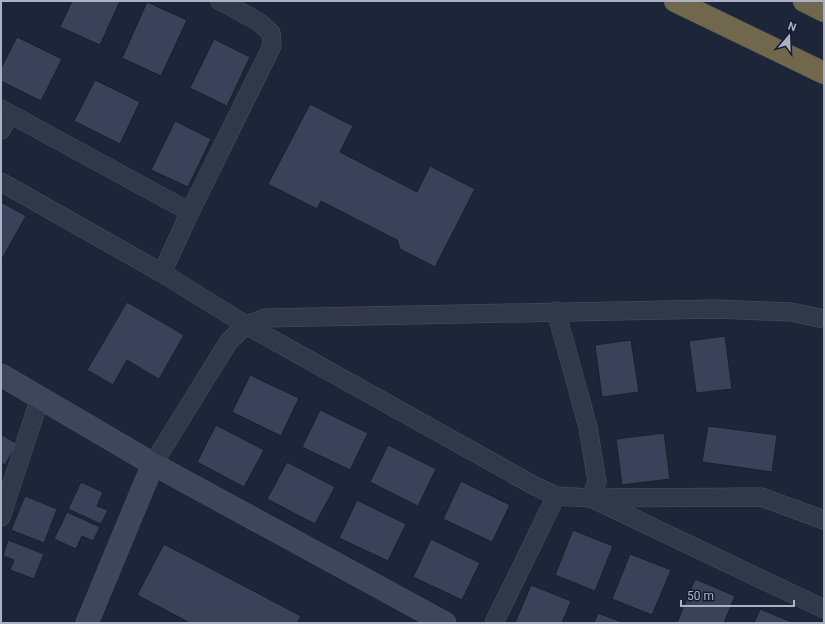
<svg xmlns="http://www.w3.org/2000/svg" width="825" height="624" viewBox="0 0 825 624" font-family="Roboto,sans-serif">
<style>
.building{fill:#394259;stroke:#191f2f}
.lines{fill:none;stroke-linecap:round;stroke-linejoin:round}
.street-casing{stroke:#4c5264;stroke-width:19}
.secondary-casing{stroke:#4c5264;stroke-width:23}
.highway-casing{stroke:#393f50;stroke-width:23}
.street{stroke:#313849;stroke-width:18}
.secondary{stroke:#3f465c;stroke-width:22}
.highway{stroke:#70674d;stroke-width:22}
</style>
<rect width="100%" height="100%" fill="#1d2538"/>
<!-- building -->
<g class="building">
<polygon points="72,1 120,1 100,45 60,27"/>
<polygon points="147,2 187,20 161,76 122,58"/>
<polygon points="17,37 62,59 41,101 1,81 1,68"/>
<polygon points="214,39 250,57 227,106 190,88"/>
<polygon points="95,80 140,102 120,144 74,121"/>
<polygon points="310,104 353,126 340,152 417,192 430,166 475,189 435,267 400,249 397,240 321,201 317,209 268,184"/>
<polygon points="175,121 211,139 188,187 151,170"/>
<polygon points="1,202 26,216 3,257 1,256"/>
<polygon points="127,302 184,335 159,379 127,360 113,385 87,370"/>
<polygon points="725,336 732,389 696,393 689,341"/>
<polygon points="631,340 639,392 602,397 595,345"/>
<polygon points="250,375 299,398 281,436 232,412"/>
<polygon points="320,410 368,433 350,470 302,447"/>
<polygon points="216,425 264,450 244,487 197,462"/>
<polygon points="708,426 777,435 772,472 702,462"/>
<polygon points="664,433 670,479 622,485 616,439"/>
<polygon points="1,434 17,444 5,465 1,463"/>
<polygon points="388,445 436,469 418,506 370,482"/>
<polygon points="287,462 335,487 315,524 267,499"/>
<polygon points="461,481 510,505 492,542 443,519"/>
<polygon points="81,482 103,492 97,506 108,510 101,524 68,509"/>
<polygon points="25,496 57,509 44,543 11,530"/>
<polygon points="357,500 406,524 388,561 339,538"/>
<polygon points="67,512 100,527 93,541 82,536 76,549 54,539"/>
<polygon points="573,530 613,546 595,591 555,575"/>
<polygon points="431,539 480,563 462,600 413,577"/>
<polygon points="8,540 44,554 34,579 10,570 14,560 3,556"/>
<polygon points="164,544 301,616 297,623 190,623 137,595"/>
<polygon points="630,554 671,570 652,615 612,599"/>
<polygon points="695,579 735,596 724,623 677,623"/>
<polygon points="531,585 571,601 562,623 515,623"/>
<polygon points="760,609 794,623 754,623"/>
<polygon points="598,613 624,623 594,623"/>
</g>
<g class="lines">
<!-- street casing -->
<g class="street-casing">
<g id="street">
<polyline points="1,109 190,212"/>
<polyline points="1,130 10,114"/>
<polyline points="1,182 162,273 246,325 533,485 556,496 591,498 597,482 588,427 556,311"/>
<polyline points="162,273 190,212 272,46 271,33 259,22 220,1"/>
<polyline points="153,464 229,341 246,325 266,318 716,309 791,312 824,319"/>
<polyline points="591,498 824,609"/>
<polyline points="595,498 761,497 824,520"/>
<polyline points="1,517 40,398"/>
<polyline points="494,623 556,496"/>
</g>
</g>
<!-- secondary casing -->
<g class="secondary-casing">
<g id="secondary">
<polyline points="1,375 153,464 445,623"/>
<polyline points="87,623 153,464"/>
</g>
</g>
<!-- highway casing -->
<g class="highway-casing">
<g id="highway">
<polyline points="675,1 824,73"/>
<polyline points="804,1 824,11"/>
</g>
</g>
<!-- street -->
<use href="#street" class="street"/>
<!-- secondary -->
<use href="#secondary" class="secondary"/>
<!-- highway -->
<use href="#highway" class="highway"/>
</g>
<!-- border -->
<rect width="825" height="624" fill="none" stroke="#abb1c6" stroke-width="4"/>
<!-- north arrow -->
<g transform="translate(789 36) rotate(19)" stroke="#171d2d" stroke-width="3" paint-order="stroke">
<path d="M0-3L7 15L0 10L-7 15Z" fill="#abb1c6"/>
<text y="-6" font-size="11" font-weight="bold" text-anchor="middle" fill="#abb1c6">N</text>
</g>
<!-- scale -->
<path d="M681 600v6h113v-6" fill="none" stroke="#abb1c6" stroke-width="2"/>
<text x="687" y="600" font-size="12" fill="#abb1c6" stroke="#171d2d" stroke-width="3" paint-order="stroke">50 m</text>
</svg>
